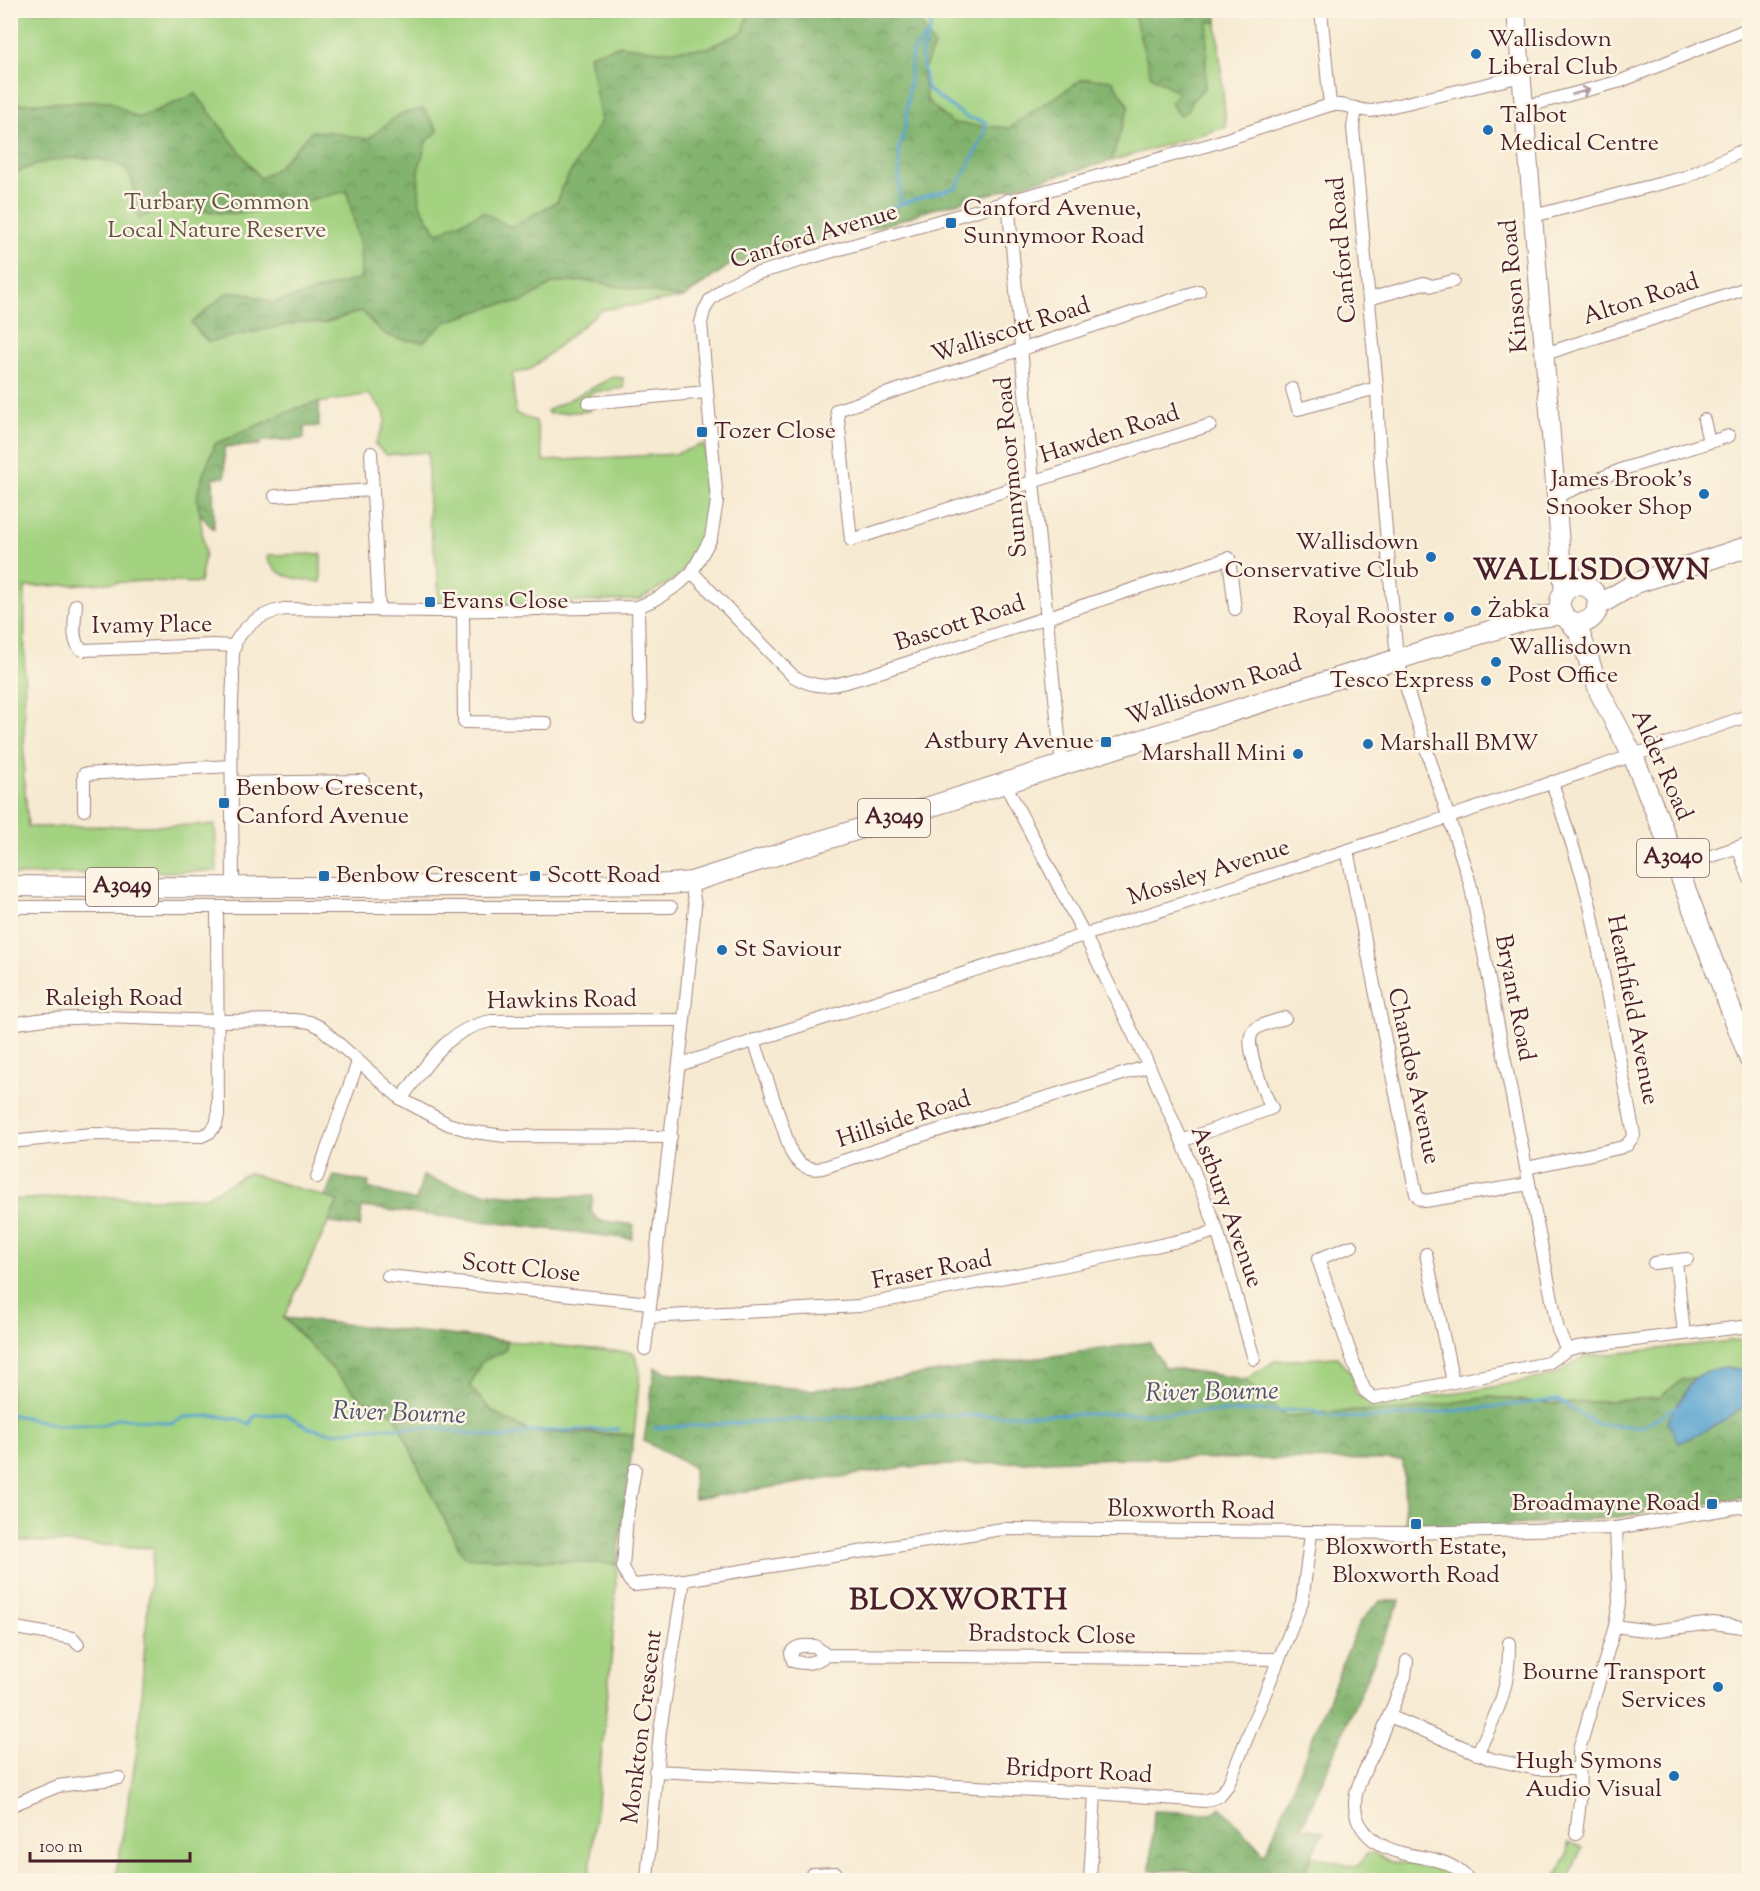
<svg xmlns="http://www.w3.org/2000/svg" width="1760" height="1891" viewBox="0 0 1760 1891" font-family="'Sorts Mill Goudy',serif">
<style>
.green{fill:#a3d280;stroke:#767856;stroke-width:1.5}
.forest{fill:url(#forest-crowns);stroke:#666a4c;stroke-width:1.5}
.water{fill:#57a2cf;stroke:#50607d;stroke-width:1.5}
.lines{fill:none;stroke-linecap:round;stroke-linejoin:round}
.stream{stroke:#57a2cf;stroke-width:3}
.street-casing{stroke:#a0847e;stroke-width:14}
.secondary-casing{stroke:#a0847e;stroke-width:20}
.primary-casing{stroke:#a0847e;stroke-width:22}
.street{stroke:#fff;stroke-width:12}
.secondary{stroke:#fff;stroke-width:18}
.primary{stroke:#fff;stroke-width:20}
.oneway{stroke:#ae9aa0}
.poi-dot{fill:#1f6fb2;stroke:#fcf5e5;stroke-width:2}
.labels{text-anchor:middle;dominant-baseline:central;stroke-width:5;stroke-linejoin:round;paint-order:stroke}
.shield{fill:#fcf5e5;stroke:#7f5f63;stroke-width:1.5}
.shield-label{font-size:22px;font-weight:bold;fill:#4a1f2b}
.poi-label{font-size:24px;fill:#4a1f2b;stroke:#fcf5e5;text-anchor:start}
.park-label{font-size:24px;fill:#655544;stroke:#fcf5e5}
.street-label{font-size:24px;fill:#4a1f2b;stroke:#fcf5e5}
.water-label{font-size:26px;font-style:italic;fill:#4f536d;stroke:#fcf5e5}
.district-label{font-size:30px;font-weight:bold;letter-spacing:1.5px;fill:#4a1f2b;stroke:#fcf5e5}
</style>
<defs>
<pattern id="forest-crowns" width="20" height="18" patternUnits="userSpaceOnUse" patternTransform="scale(1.5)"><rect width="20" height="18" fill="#82b46e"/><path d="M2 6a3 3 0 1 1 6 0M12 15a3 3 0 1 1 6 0" fill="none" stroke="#6c925b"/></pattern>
</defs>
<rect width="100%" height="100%" fill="#fcf5e5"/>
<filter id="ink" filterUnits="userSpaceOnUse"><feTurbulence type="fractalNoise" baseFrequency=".0167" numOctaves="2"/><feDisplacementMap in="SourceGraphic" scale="12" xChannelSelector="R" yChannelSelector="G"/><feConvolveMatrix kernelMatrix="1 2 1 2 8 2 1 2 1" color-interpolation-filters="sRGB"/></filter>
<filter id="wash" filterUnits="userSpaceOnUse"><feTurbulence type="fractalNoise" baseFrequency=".008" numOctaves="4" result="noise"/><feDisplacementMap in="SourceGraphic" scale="24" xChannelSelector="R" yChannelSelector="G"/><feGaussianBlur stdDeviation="1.35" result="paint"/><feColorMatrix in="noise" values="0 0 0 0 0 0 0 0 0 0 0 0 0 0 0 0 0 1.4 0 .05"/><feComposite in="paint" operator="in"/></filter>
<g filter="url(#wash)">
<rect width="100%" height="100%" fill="#f7ead2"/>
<!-- green -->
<g class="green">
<path d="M10,11H1216L1226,127L1111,161L929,210L891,223L731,264L683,298L601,310L531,369L512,374L516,414L536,421L544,461L675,454L704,444L712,501L706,538L688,568L673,580L639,600L438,606V572L429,520L428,452L386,455L375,444C390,415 390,417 368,394L308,405L215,444L199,506L205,554L200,583L147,581L25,587L24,777L28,827L215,825L217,871L11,875Z"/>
<polygon points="613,377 623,378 624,388 593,392 589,395 590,411 549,414 547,411"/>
<path d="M321,554V582C300,579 276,579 267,558L268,555Z"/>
<polygon points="248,1173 338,1201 284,1318 359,1397 395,1415 425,1482 464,1557 617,1564 612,1650 589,1880 565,1880 560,1875 542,1880 115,1880 137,1751 148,1603 154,1548 11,1540 10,1200 85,1196 153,1199 206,1197"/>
<polygon points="1749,1336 1749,1371 1743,1369 1717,1368 1694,1378 1683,1379 1659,1398 1554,1404 1490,1397 1405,1410 1327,1412 1286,1417 1244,1380 1275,1361 1337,1357 1353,1376 1355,1392 1362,1398 1377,1403 1466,1392 1555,1375 1583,1357 1739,1340"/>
<polygon points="507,1341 634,1353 640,1371 634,1435 588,1432 530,1432 493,1412 470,1387 481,1362 505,1351"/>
<polygon points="1568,1843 1582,1847 1568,1880 1554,1880 1567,1855"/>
<polygon points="1374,1853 1390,1862 1436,1866 1458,1880 1299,1880 1313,1856 1346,1865 1358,1866 1367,1854"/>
</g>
<!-- forest -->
<g class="forest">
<path d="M749,11H914L934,46L922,74L927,100L952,123L1010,128L1021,119L1083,79L1112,80L1129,106L1111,161L929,210L891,223L731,264L683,298L589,281L554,283L522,302L497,305L446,322L423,342C414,340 403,341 395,338C380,334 371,321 362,311L324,323L301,322L208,342L191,323L227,293L242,292L273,303L361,278L360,247L347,191C313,199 278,210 243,213C204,217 178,197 139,219C130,202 139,187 127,171C115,155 68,157 50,161C37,163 23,170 11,175V104L109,101L138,118L196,94L260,178L276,169L312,131L329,132L367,139L400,114L424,109L438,131L426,143L418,171L420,205L437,233L483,212L511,227L558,201L561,188L601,121L589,55L621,45L659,51L707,48L743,32Z"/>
<polygon points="1133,11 1216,11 1217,22 1208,22 1205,87 1191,102 1188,111 1180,115 1176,112 1171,102 1178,92 1151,76"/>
<path d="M319,402V426L304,427V439L261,441L260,445L224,447L225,477L213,478L214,529C181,504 206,473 215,444L297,408Z"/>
<path d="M334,1176L369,1182L368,1188L416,1201L423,1176C481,1199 532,1197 593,1196L591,1212L598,1220L634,1225L632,1239L362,1207L360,1227L328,1223L338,1201L325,1197Z"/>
<polygon points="284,1318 507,1341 505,1351 481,1362 470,1387 493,1412 530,1432 634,1435 617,1564 464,1557 425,1482 395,1415 359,1397"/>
<polygon points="1149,1342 1164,1367 1244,1379 1286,1417 1327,1412 1405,1410 1490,1397 1554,1404 1659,1398 1683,1379 1694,1378 1667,1422 1718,1424 1749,1403 1750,1497 1611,1518 1406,1533 1403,1460 1116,1458 906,1467 694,1499 693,1467 644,1441 655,1367 666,1372 744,1384 814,1390"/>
<polygon points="1380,1601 1400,1601 1302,1827 1324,1832 1299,1880 1219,1880 1187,1870 1150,1871 1154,1811 1212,1813 1221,1807 1265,1855 1359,1623"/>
</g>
<!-- water -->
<polygon class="water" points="1717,1368 1743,1369 1749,1371 1749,1403 1718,1424 1679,1443 1667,1421 1694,1378"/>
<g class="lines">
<!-- stream -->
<g class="stream">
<polyline points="900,204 899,149 905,129 912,52 927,35"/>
<polyline points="859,222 900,204 957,187 984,136 986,122 966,117 927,89 921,54 930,31 932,17 938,10"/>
<polyline points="10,1414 57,1425 103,1425 119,1418 173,1423 185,1417 215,1416 238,1419 250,1424 255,1415 285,1414 309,1428 332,1433 370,1428 431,1428 504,1438 532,1431 619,1429"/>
<polyline points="654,1428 846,1417 1180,1413 1310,1410 1327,1416 1374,1418 1415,1415 1558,1400 1597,1424 1642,1427 1678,1406"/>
</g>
</g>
</g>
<g filter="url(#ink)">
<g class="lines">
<!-- street casing -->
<g class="street-casing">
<g id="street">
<polyline points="1321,10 1330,105"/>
<polyline points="1524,107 1621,81 1750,28"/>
<polyline points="1356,108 1353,128 1355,149 1377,388 1380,460 1397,659 1470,883 1558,1330 1567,1350"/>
<polyline points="1008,200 1033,482 1062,766"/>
<polyline points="1533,216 1686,177 1750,147"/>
<polyline points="1199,291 837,410 851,540 1210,425"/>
<polyline points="1369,299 1424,283 1432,286 1453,281"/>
<polyline points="1545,354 1750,287"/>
<polyline points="1292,389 1298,409 1377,388"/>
<polyline points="589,403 706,392"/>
<polyline points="1704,420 1709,442"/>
<polyline points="371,453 379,610"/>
<polyline points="275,496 372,490"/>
<polyline points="1557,496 1623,469 1729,436"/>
<path d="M692,572L793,676C820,692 836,685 864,677L1229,558L1235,609"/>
<path d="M76,605C75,618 70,644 83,650L213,645L235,646"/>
<polyline points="638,607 640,717"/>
<polyline points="463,610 464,722 546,723"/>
<polyline points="232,783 363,781"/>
<polyline points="1005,784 1085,936 1149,1066 1182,1141 1217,1230 1254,1359"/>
<polyline points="84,810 84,774 231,766"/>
<polyline points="1738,848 1750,879"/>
<polyline points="1347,850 1416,1194 1420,1199 1425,1201 1529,1184"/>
<polyline points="1676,868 1750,843"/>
<path d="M233,887C233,819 229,750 233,681C233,670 231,651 236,641C247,622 264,613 284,609L438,611L638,607L658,598L679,584L692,572L711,538L717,501L701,323L704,311L710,300L726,286L745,277L857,244L1212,144L1330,105C1348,103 1356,111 1372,111L1522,76"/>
<polyline points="10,907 671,907"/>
<polyline points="10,1024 45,1019 104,1017 218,1021 295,1020 310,1022 320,1027 401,1099 448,1124 474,1132 505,1136 671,1137"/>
<path d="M754,1040L791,1152C797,1164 808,1171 822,1168L913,1138L1149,1066"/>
<path d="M679,1065C1036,949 1395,839 1750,715"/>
<path d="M401,1099C428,1064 445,1030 491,1021L684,1020"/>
<path d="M1182,1141L1272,1108C1265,1096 1244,1045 1252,1033C1257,1024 1276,1021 1285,1018"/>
<polyline points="10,1142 91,1134 202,1136 210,1132 216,1125 218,1115 217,907"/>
<polyline points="1526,1168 1619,1148 1627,1145 1634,1135 1591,910 1583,878 1552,782"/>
<polyline points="317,1177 358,1062"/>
<polyline points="1352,1246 1318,1259 1358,1375 1365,1391 1374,1398 1548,1363 1567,1350 1577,1347 1750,1326"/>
<polyline points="1426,1254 1453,1382"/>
<polyline points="1676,1261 1684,1334"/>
<polyline points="1654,1263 1687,1259"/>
<polyline points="388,1276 650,1303"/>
<polyline points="649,1317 859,1306 1087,1261 1201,1236 1217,1230"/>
<polyline points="645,1349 684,1020 695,906 691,882"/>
<polyline points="635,1469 627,1516 623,1567 629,1580 634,1585 684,1580 1002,1529 1406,1533 1616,1528 1750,1505"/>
<polyline points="1615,1626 1651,1631 1713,1623 1750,1628"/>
<polyline points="10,1627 73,1638 78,1644"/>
<path d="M826,1655L815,1646C806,1646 796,1644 791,1653L793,1661C805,1665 816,1663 826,1655L1279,1659"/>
<path d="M1407,1661L1405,1677C1395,1701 1385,1726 1375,1750C1369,1762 1362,1775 1358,1787C1347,1820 1368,1843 1398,1852C1426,1860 1447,1856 1469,1880"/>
<polyline points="1389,1716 1491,1759 1537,1769 1578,1769"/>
<path d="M1477,1754C1497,1712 1510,1691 1509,1643"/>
<polyline points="655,1771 1095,1793 1205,1801 1219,1796 1228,1785 1302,1602 1311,1534"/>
<polyline points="10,1806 58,1786 119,1778"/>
<polyline points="1576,1834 1580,1801 1579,1750 1615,1626 1619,1603 1616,1528"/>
<polyline points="812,1874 836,1873"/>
<polyline points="647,1880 660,1731 684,1580"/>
<polyline points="1090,1880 1095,1793"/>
</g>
</g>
<!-- secondary casing -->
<g class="secondary-casing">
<g id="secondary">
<polyline points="1516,10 1564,593"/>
<polyline points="1563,559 1580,586"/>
</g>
</g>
<!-- primary casing -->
<g class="primary-casing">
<g id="primary">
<circle cx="1579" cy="604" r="19"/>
<polyline points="1597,606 1636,583 1750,546"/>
<polyline points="1565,617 1577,629 1581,637 1600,693 1633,756 1663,830 1750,1060"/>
<path d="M10,886C230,889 450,886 669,884L691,882L1430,649L1533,618L1563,614"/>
</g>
</g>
<!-- street -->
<use href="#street" class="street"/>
<!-- secondary -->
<use href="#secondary" class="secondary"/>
<!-- primary -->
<use href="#primary" class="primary"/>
</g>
<!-- one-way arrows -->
<defs><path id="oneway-shaft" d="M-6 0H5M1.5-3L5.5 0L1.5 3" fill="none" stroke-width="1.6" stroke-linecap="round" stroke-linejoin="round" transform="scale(1.5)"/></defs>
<use class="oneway" href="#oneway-shaft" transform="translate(1581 92) rotate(-15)"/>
</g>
<!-- markers -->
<g class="poi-dot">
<circle cx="1476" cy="54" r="6"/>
<circle cx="1488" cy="130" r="6"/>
<rect x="945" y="217" width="12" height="12" rx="3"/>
<rect x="696" y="426" width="12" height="12" rx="3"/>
<circle cx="1704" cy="494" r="6"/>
<circle cx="1431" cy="557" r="6"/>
<rect x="424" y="596" width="12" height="12" rx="3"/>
<circle cx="1476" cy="611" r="6"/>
<circle cx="1449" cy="617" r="6"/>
<circle cx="1496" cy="662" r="6"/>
<circle cx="1486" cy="681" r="6"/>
<rect x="1100" y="736" width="12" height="12" rx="3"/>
<circle cx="1368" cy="744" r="6"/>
<circle cx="1298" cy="754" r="6"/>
<rect x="218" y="797" width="12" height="12" rx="3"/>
<rect x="318" y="870" width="12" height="12" rx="3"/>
<rect x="529" y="870" width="12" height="12" rx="3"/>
<circle cx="722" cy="950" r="6"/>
<rect x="1706" y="1498" width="12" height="12" rx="3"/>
<rect x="1410" y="1518" width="12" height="12" rx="3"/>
<circle cx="1718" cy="1687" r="6"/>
<circle cx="1674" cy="1776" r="6"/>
</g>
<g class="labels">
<!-- shield labels -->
<g class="shield">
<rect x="858" y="799" width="72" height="38" rx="4.5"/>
<rect x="1637" y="839" width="72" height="38" rx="4.5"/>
<rect x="86" y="868" width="72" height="38" rx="4.5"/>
</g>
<g class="shield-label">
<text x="894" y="818">A3049</text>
<text x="1673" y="858">A3040</text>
<text x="122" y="887">A3049</text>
</g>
<!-- poi labels -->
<g class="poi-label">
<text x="1488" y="40">Wallisdown<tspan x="1488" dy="28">Liberal Club</tspan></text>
<text x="1500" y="116">Talbot<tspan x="1500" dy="28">Medical Centre</tspan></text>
<text x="963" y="209">Canford Avenue,<tspan x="963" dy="28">Sunnymoor Road</tspan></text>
<text x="714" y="432">Tozer Close</text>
<text x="1692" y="480" text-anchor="end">James Brook's<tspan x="1692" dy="28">Snooker Shop</tspan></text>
<text x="1419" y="543" text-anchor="end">Wallisdown<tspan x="1419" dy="28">Conservative Club</tspan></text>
<text x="442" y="602">Evans Close</text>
<text x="1488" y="611">Żabka</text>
<text x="1437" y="617" text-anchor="end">Royal Rooster</text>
<text x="1508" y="648">Wallisdown<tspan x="1508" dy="28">Post Office</tspan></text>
<text x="1474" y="681" text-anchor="end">Tesco Express</text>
<text x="1094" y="742" text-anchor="end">Astbury Avenue</text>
<text x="1380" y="744">Marshall BMW</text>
<text x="1286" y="754" text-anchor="end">Marshall Mini</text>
<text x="236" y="789">Benbow Crescent,<tspan x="236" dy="28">Canford Avenue</tspan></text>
<text x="336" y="876">Benbow Crescent</text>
<text x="547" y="876">Scott Road</text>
<text x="734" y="950">St Saviour</text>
<text x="1700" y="1504" text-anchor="end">Broadmayne Road</text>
<text x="1416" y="1548" text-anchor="middle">Bloxworth Estate,<tspan x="1416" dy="28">Bloxworth Road</tspan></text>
<text x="1706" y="1673" text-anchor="end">Bourne Transport<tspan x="1706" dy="28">Services</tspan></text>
<text x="1662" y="1762" text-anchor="end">Hugh Symons<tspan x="1662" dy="28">Audio Visual</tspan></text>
</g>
<!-- park labels -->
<g class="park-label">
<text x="217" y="203">Turbary Common<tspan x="217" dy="28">Local Nature Reserve</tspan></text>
</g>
<!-- street labels -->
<g class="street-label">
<text transform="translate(814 237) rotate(-17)">Canford Avenue</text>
<text transform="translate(1343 250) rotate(-95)">Canford Road</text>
<text transform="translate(1515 286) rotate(-95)">Kinson Road</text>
<text transform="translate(1641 300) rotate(-18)">Alton Road</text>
<text transform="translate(1011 331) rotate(-18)">Walliscott Road</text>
<text transform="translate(1110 435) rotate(-18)">Hawden Road</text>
<text transform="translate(1012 467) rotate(-95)">Sunnymoor Road</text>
<text transform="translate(960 624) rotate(-18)">Bascott Road</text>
<text transform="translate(152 626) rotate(-1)">Ivamy Place</text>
<text transform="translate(1214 691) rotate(-18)">Wallisdown Road</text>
<text transform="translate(1661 765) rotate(66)">Alder Road</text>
<text transform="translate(1209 873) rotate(-18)">Mossley Avenue</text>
<text transform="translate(1514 998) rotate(79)">Bryant Road</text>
<text x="114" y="999">Raleigh Road</text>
<text transform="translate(562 1001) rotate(-1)">Hawkins Road</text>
<text transform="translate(1632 1010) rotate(79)">Heathfield Avenue</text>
<text transform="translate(1413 1076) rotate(78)">Chandos Avenue</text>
<text transform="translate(904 1120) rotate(-18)">Hillside Road</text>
<text transform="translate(1226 1207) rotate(70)">Astbury Avenue</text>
<text transform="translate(521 1269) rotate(6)">Scott Close</text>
<text transform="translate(932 1271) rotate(-11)">Fraser Road</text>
<text transform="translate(1191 1511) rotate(1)">Bloxworth Road</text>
<text transform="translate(1052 1636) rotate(1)">Bradstock Close</text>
<text transform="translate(643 1727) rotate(-83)">Monkton Crescent</text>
<text transform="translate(1079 1772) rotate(3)">Bridport Road</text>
</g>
<!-- water labels -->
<g class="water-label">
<text transform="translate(1212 1393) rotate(-1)">River Bourne</text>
<text transform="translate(399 1414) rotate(2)">River Bourne</text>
</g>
<!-- district labels -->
<g class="district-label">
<text x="1592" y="571">WALLISDOWN</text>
<text x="959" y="1601">BLOXWORTH</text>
</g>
</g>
<!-- margin -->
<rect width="1760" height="1891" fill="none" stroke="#fcf5e5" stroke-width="36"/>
<!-- scale -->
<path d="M30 1852v9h160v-9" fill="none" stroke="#4a1f2b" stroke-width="3"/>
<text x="39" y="1852" font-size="18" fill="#4a1f2b" stroke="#fcf5e5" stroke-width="4.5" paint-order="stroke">100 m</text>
</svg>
